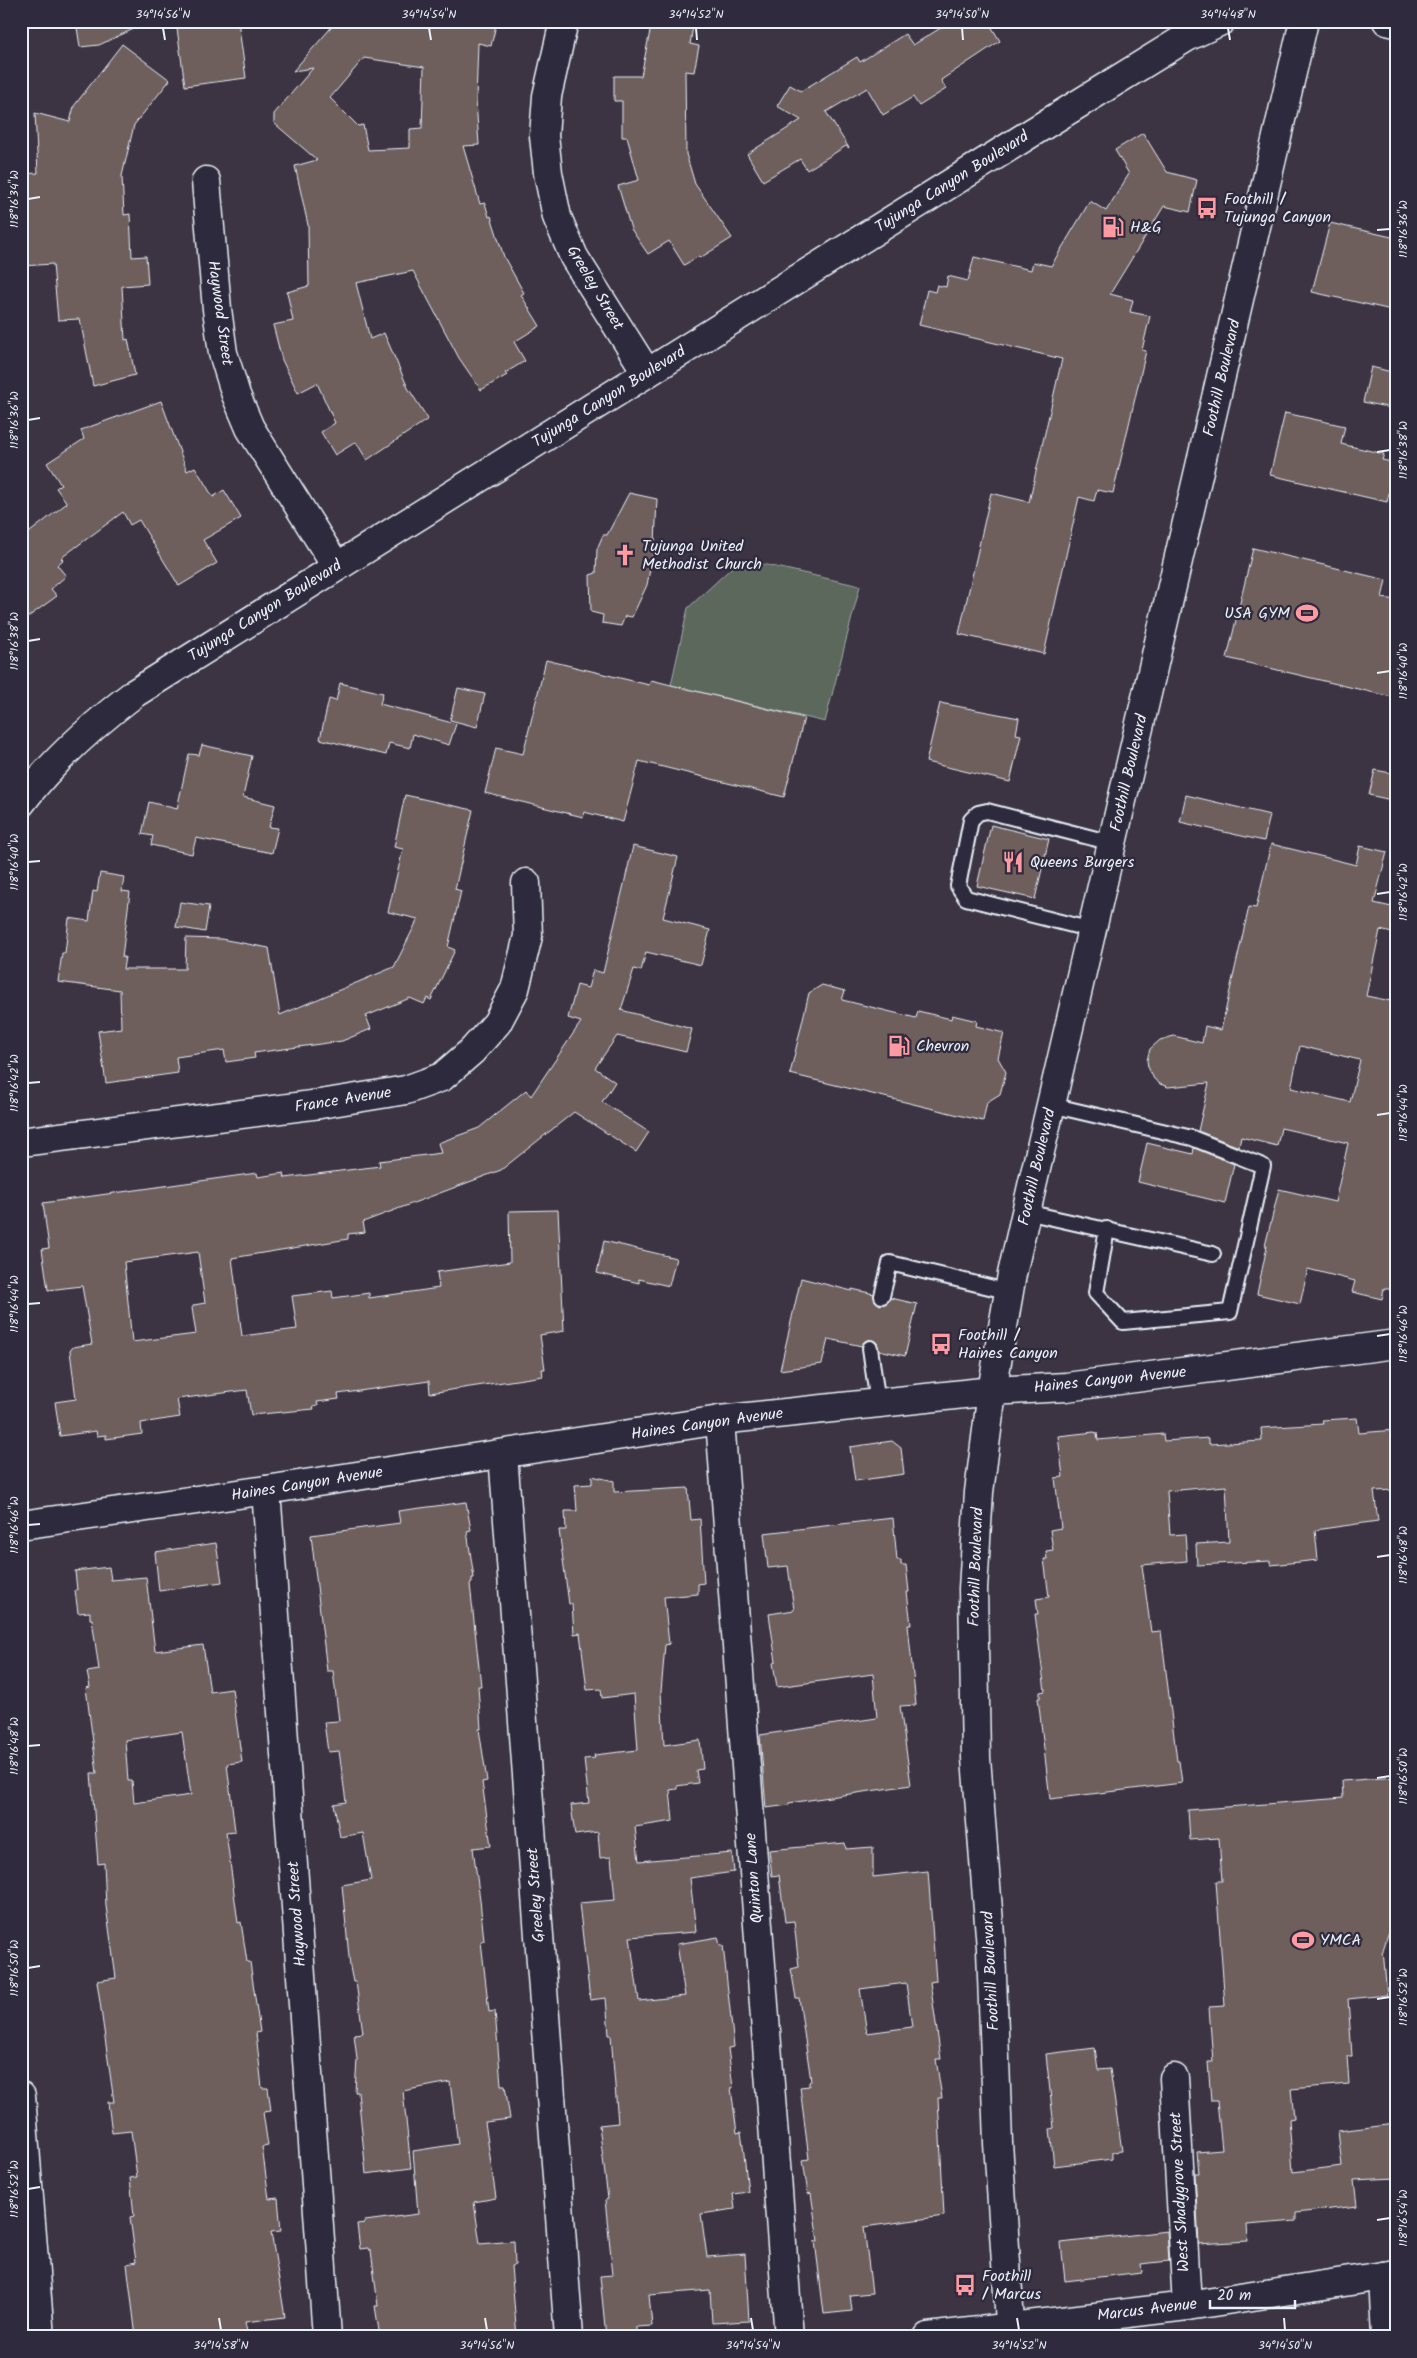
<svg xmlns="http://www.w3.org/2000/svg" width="1417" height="2358" viewBox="0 0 1417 2358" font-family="Kalam,sans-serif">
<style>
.green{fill:#5b675c;stroke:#a2acaa}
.building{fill:#6e5e5c;stroke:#e8f1f8;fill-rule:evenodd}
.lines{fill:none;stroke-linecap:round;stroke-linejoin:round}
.lane-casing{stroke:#e8f1f8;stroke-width:18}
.street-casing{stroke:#e8f1f8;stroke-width:31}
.secondary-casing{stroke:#e8f1f8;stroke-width:31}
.primary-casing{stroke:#e8f1f8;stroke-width:31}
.lane{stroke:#2f2a3d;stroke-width:14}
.street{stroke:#2f2a3d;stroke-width:28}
.secondary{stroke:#2f2a3d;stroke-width:28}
.primary{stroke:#2f2a3d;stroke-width:28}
.ticks{fill:none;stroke:#e8f1f8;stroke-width:2}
.labels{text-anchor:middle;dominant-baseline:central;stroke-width:4.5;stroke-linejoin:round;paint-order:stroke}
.street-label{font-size:16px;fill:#e8f1f8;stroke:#2f2a3d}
.poi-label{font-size:16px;fill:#e8f1f8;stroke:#2f2a3d;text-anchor:start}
.neatline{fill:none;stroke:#e8f1f8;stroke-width:2}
.ticks-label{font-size:12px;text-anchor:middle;fill:#e8f1f8}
</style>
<rect width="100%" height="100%" fill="#3c3443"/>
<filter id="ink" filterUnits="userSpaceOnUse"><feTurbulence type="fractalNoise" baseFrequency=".02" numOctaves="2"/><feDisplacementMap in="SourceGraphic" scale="10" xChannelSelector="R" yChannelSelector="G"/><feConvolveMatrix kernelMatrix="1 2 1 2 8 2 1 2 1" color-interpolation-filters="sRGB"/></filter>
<g filter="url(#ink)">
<!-- green -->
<polygon class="green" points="741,559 860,586 825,722 671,685 688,608"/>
<!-- building -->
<g class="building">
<polygon points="76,21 151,21 99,45 80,47"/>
<polygon points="176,21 238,21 246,78 185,86"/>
<path d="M337,21H497L491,46L478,43L476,100L479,145L463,146L480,204L485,203L489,217L491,216L504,257L524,293L521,295L540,326L514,342L525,361L505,373L507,375L481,390L459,358L413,271L356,283L370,339L384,333L408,388L428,419L367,460L356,442L335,455L321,432L335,423L317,383L298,393L282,360L273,325L293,321L287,292L309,286L308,225L295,166L317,160L274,123V114L313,68L293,71ZM364,58L424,67L422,128L410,129V148L368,150L363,125L358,126L330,98Z"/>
<polygon points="652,21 694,21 690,44 699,46 694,72 685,71 686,154 695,184 732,238 700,258 699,256 684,265 669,241 648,254 631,229 618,186 639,180 627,137 622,137 622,101 614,101 614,76 641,76"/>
<polygon points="952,21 988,21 1000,41 941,80 946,89 919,106 913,97 883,115 867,88 826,112 849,148 846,146 807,170 800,159 763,181 747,154 801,120 777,106 790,85 801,91 857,57 860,62 905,34 913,45"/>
<polygon points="122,44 170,80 134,125 122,176 124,215 130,214 132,257 146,256 148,284 122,286 125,340 128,339 135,375 93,386 80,319 58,320 53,264 21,266 21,174 38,173 35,113 70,122 74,106"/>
<polygon points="1143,133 1167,172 1197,180 1190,212 1164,206 1110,294 1133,300 1130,312 1150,316 1142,350 1146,351 1113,493 1097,490 1094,501 1079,497 1044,654 959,634 991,493 1029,502 1062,359 919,325 927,290 935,292 937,285 946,287 948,276 968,281 974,257 1031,270 1033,262 1051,266 1090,201 1106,211 1129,174 1115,150"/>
<polygon points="1330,223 1396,238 1396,311 1312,292"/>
<polygon points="1371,367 1396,373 1396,409 1363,402"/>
<polygon points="161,401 187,471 195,467 213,497 224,490 241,518 203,540 217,563 179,586 139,520 130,525 123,512 61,558 63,560 57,565 66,576 51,589 57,596 21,622 21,539 67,503 56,488 61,485 47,463 84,439 81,430"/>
<polygon points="1285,413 1345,426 1341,444 1384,454 1382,460 1396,463 1387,502 1270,475"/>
<polygon points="629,493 657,499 655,543 647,585 632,617 625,616 621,626 602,623 603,615 591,612 590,575 596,573 597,549 603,535 607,535"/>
<polygon points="1253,548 1386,580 1382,598 1396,600 1396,698 1227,658"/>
<polygon points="546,660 649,685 651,680 804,718 784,797 639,761 623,822 584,812 583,817 485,793 496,748 523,754"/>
<polygon points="340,683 383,693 380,704 456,724 449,745 413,734 410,748 389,743 386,755 320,739 329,699 336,701"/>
<polygon points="458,688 485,694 477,727 450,720"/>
<polygon points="940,703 1019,718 1016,734 1021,735 1010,782 926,762"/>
<polygon points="202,745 252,756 243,797 275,805 269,827 278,828 272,853 196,838 192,854 151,845 153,836 142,834 149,802 177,809 189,754 199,755"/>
<polygon points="1375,770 1396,774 1396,801 1369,795"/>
<polygon points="405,795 473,810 455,889 461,891 448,947 455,950 431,1000 427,998 424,1004 410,998 366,1016 371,1029 342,1041 254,1053 255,1058 226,1062 224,1050 176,1057 178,1073 106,1083 98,1031 121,1028 120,990 58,982 62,953 65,953 69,918 89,921 93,891 97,892 100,873 124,877 122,891 130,892 122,957 125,957 123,969 185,969 186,938 221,939 269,948 280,1015 394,967 418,919 388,912 403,849 394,847"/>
<polygon points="1186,795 1270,815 1264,841 1180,822"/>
<polygon points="991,825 1049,839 1035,899 977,886"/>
<path d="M1271,844L1356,865L1360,846L1387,852L1374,903L1396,908V918L1392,933L1380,930L1366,996L1396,1002V1275L1392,1290L1384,1288L1382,1299L1352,1292L1355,1281L1308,1269L1300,1304L1257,1294L1267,1246H1265L1279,1189L1335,1202L1348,1143L1281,1128L1277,1146L1241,1137L1239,1147L1198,1131L1209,1083L1168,1087L1160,1084L1154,1079L1148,1067L1147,1060L1150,1049L1160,1040L1174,1036L1202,1043L1205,1026L1221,1030L1249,907L1256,908ZM1300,1046L1360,1060L1350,1102L1291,1088Z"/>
<path d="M633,846L678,857L663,918L710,930L701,965L646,952L641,971L634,969L621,1010L692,1029L686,1052L617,1036L595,1068L615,1082L602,1102L649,1132L636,1152L574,1112L501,1170L363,1222L365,1232L348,1234V1239L232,1258L242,1336L297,1329L292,1296L332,1291L333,1298L369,1293V1298L439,1288L437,1272L510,1262L509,1211L558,1210L564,1331L540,1335L545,1369H542L543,1376L430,1393L429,1381L338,1394L339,1399L317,1402L318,1406L313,1407L314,1409L251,1415L247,1390L177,1399L180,1417L141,1423L142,1434L106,1439V1435L97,1436L96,1431L60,1436L55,1402L76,1399L70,1351L73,1347L92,1344L82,1286L48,1290L42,1249L49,1248L43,1203L257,1173L258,1177L284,1173L285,1178L380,1166L379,1161L441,1153L438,1143L479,1128L526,1090L531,1096L581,1022L568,1018L577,985L588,988L593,970L603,973ZM198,1252L205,1303L194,1305L192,1308L196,1334L132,1342L124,1262Z"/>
<polygon points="180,902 209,906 205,932 176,927"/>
<polygon points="822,985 845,991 842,1000 916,1018 918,1011 951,1019 952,1015 977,1021 976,1026 1004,1033 998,1058 1006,1072 1000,1094 987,1102 983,1121 790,1074 809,993"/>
<polygon points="1147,1143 1193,1154 1194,1148 1234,1164 1225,1203 1138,1182"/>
<polygon points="604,1241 676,1258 669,1286 639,1279 639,1283 597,1273"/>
<polygon points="801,1278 852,1291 852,1289 874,1294 876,1302 880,1305 888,1302 891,1298 917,1304 905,1356 879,1350 877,1343 873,1340 865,1341 862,1346 828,1339 822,1364 780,1370"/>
<polygon points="1357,1418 1359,1433 1396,1430 1396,1490 1374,1491 1378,1521 1315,1530 1318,1560 1271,1565 1271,1561 1197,1565 1196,1544 1229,1542 1226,1486 1167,1491 1170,1535 1185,1534 1187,1561 1142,1565 1151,1632 1161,1631 1177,1761 1179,1761 1182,1783 1050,1799 1038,1698 1040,1698 1040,1692 1045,1691 1035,1614 1038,1614 1036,1599 1049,1597 1044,1559 1047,1559 1046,1551 1053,1550 1050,1530 1061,1528 1055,1478 1063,1477 1058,1436 1094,1432 1097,1433 1098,1440 1163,1434 1164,1441 1209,1438 1209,1444 1262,1441 1261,1428 1323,1424 1322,1420"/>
<polygon points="892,1441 901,1448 904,1474 855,1481 850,1447"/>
<polygon points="592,1476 614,1481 614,1492 688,1488 691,1520 700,1519 704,1583 698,1584 698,1594 664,1597 669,1644 665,1645 661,1692 664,1745 700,1740 703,1769 696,1770 698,1783 677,1786 677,1789 670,1790 673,1821 635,1827 639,1861 732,1853 734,1872 690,1878 696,1932 630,1937 639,2001 685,1996 677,1944 718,1937 720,1945 723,1945 734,2047 728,2048 733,2088 731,2088 737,2133 741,2132 744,2154 748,2192 733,2194 735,2209 701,2214 707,2257 745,2254 749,2321 712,2323 710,2290 649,2295 652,2326 636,2327 636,2335 618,2337 606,2337 600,2276 613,2275 605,2200 608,2199 599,2125 618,2123 611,2035 609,2035 606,1998 590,2000 579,1903 615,1900 611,1857 600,1858 598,1832 575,1835 571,1805 589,1803 584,1759 595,1758 594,1755 638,1750 634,1694 602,1698 601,1689 587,1690 580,1633 574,1634 572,1604 569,1604 559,1530 566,1530 565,1511 577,1511 575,1485 592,1484"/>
<polygon points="466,1502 471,1530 467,1531 474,1578 472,1578 472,1583 470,1584 481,1686 478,1686 481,1729 479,1729 487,1781 482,1782 491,1846 473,1848 480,1900 484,1941 481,1941 489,2012 495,2011 501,2085 505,2085 510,2119 485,2122 496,2198 474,2202 480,2244 514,2241 515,2265 511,2266 517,2337 380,2337 375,2306 378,2306 371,2250 369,2250 368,2248 360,2249 357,2224 365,2223 365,2221 418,2214 413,2151 458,2144 450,2082 403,2091 411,2168 366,2174 358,2092 355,2092 357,2059 354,2034 363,2033 356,1982 353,1982 350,1967 342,1885 371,1880 363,1833 340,1837 334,1804 346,1802 339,1751 328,1752 324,1722 339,1721 333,1671 327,1671 311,1535 400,1523 398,1511"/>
<polygon points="893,1518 897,1560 901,1560 901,1565 906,1565 909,1592 907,1592 911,1625 908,1625 916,1705 900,1706 911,1785 789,1803 789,1805 766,1808 760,1735 877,1718 873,1674 777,1687 773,1663 776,1662 769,1614 794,1610 788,1566 768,1568 764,1533"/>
<polygon points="216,1543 222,1582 159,1591 155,1552"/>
<path d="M109,1567L111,1580L146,1577L155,1651L203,1645L210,1692L232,1689L242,1762L227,1764L235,1831L226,1832L238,1923L241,1922L247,1962H250L260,2032L256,2033L262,2088H268L271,2111L263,2112L268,2146L262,2147L269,2199L278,2198L281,2231L271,2232L285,2317L245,2322L248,2337H136L127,2264L136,2262L130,2217L134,2216L130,2178L137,2177L131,2131L112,2133L108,2102H114L97,1981L116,1978L106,1906L104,1863L98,1864L91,1773H97L86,1688L90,1687L87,1672L99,1670L92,1619H90V1612L78,1613L75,1590H77L75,1571ZM182,1732L191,1795L134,1803L132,1781H128L125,1740Z"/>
<polygon points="1396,1777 1396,1928 1390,1928 1383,1950 1387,1995 1348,1999 1352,2056 1347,2056 1349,2084 1291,2089 1294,2118 1289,2119 1293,2172 1342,2166 1338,2131 1396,2124 1396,2178 1354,2180 1357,2206 1296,2213 1296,2221 1247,2225 1248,2241 1199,2244 1195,2173 1199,2173 1197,2152 1222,2150 1217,2101 1211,2101 1208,2062 1213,2062 1209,2007 1225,2006 1216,1881 1222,1881 1219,1838 1190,1840 1188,1810 1343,1798 1342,1781"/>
<path d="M845,1843L846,1849L873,1847V1877L928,1871L936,1981L930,1982L941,2059H936L942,2098H938L944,2216L864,2227L872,2293L850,2295L852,2311L824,2314L815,2241H818L811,2193L808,2194L803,2160L809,2159L800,2087L809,2086V2082L811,2081L799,1998H796L791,1969L799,1967L794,1921L785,1922L779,1875L772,1876L769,1850ZM906,1983L912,2027L867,2033L860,1989Z"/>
<polygon points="1095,2048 1098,2070 1110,2069 1122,2151 1112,2152 1112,2159 1054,2166 1050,2129 1054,2128 1046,2054"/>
<polygon points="1167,2231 1169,2261 1141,2264 1142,2272 1065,2281 1061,2243"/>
</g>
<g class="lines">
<!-- lane casing -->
<g class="lane-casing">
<g id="lane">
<polyline points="1092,930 966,898 958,886 971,820 978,813 987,811 1112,843"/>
<polyline points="1051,1105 1192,1138 1263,1166 1230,1312 1123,1322 1096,1293 1107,1229"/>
<polyline points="1026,1212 1213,1254"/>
<polyline points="882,1296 890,1263 1010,1292"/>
<polyline points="870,1348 878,1404"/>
</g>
</g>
<!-- street casing -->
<g class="street-casing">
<g id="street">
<polyline points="564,21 547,96 544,136 548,173 557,217 574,257 647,373"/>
<polyline points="206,181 217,309 223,353 236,395 250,428 336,566"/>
<polyline points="21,1142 320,1104 406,1090 442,1077 472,1051 497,1023 515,989 528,936 526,883"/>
<polyline points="992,1391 1066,1387 1396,1344"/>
<polyline points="720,1420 789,2337"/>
<polyline points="503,1454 569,2337"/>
<polyline points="266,1490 327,2337"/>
<polyline points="1174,2078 1187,2306"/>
<polyline points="1383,2276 1386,2337"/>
<polyline points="928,2337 1187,2306 1396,2274"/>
</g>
</g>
<!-- secondary casing -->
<g class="secondary-casing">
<g id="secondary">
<path d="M21,803C53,760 93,725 135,693L1028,135L1187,37L1221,21"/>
<polyline points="21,1525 266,1490 720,1420 992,1391"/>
<polyline points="21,2096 40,2337"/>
</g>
</g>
<!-- primary casing -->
<g class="primary-casing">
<g id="primary">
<polyline points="1387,21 1396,23"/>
<polyline points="1011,2337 998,2143 991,1948 976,1758 973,1589 979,1492 992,1391 1012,1274 1032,1186 1304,21"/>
</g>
</g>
<!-- lane -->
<use href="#lane" class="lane"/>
<!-- street -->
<use href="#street" class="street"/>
<!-- secondary -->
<use href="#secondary" class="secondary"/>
<!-- primary -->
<use href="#primary" class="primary"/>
</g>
</g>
<!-- ticks -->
<path class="ticks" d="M163,28L165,40M429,28L431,40M696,28L697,40M962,28L963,40M1228,28L1230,40M28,199L40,197M1377,230L1390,229M28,420L40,418M1377,452L1390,450M28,641L40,639M1377,673L1390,671M28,862L40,861M1377,894L1390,892M28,1083L40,1082M1377,1115L1390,1113M28,1304L40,1303M1377,1336L1390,1334M28,1525L40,1524M1377,1557L1390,1555M28,1746L40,1745M1377,1778L1390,1776M28,1968L40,1966M1377,1999L1390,1997M28,2189L40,2187M1377,2220L1390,2218M219,2318L221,2330M485,2318L487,2330M751,2318L753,2330M1017,2318L1019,2330M1284,2318L1285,2330"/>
<!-- icons -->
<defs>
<g id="bus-bare" transform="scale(1.725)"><path d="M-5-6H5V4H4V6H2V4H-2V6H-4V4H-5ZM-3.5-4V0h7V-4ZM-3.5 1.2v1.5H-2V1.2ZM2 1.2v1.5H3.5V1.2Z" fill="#ff9aa2" stroke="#2f2a3d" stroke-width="2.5" paint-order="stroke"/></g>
<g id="fuel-bare" transform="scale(1.725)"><path d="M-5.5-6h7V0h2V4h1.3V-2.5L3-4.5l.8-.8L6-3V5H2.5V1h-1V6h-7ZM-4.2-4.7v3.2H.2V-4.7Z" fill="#ff9aa2" stroke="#2f2a3d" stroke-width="2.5" paint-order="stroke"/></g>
<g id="church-bare" transform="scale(1.725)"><path d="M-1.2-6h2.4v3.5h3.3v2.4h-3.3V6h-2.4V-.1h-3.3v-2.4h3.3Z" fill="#ff9aa2" stroke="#2f2a3d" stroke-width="2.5" paint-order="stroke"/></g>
<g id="stadium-bare" transform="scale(1.725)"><path d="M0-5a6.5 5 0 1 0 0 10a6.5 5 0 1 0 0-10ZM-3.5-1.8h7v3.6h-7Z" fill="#ff9aa2" stroke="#2f2a3d" stroke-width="2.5" paint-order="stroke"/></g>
<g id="restaurant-bare" transform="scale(1.725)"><path d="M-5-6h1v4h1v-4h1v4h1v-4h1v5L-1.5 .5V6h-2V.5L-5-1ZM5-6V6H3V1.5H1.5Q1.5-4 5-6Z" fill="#ff9aa2" stroke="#2f2a3d" stroke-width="2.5" paint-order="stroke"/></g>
</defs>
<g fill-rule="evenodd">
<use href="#bus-bare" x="1207" y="208"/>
<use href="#fuel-bare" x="1113" y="227"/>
<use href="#church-bare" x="625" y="555"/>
<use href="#stadium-bare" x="1307" y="613"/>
<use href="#restaurant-bare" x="1013" y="862"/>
<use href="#fuel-bare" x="899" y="1046"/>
<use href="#bus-bare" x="941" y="1344"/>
<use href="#stadium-bare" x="1303" y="1940"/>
<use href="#bus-bare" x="965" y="2285"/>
</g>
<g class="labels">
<!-- street labels -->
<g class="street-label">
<text transform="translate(952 182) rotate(-32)">Tujunga Canyon Boulevard</text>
<text transform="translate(595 288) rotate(59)">Greeley Street</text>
<text transform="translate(220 313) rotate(82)">Haywood Street</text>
<text transform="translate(1222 378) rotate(-77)">Foothill Boulevard</text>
<text transform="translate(609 397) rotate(-32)">Tujunga Canyon Boulevard</text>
<text transform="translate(265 611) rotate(-32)">Tujunga Canyon Boulevard</text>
<text transform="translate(1129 773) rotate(-77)">Foothill Boulevard</text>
<text transform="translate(343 1100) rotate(-9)">France Avenue</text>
<text transform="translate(1037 1167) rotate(-77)">Foothill Boulevard</text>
<text transform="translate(1110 1380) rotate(-6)">Haines Canyon Avenue</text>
<text transform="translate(707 1424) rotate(-8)">Haines Canyon Avenue</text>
<text transform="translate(307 1484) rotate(-9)">Haines Canyon Avenue</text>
<text transform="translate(976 1567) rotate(-88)">Foothill Boulevard</text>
<text transform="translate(754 1878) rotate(-94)">Quinton Lane</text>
<text transform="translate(536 1895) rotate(-94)">Greeley Street</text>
<text transform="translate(297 1914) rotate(-94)">Haywood Street</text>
<text transform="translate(991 1971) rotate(-93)">Foothill Boulevard</text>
<text transform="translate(1180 2192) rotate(-93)">West Shadygrove Street</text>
<text transform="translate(1147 2310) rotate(-7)">Marcus Avenue</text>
</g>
<!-- poi labels -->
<g class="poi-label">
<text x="1224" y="199">Foothill /<tspan x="1224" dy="18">Tujunga Canyon</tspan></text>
<text x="1130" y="227">H&amp;G</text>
<text x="642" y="546">Tujunga United<tspan x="642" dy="18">Methodist Church</tspan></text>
<text x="1290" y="613" text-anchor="end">USA GYM</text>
<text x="1030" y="862">Queens Burgers</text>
<text x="916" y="1046">Chevron</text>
<text x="958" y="1335">Foothill /<tspan x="958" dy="18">Haines Canyon</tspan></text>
<text x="1320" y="1940">YMCA</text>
<text x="982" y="2276">Foothill<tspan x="982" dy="18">/ Marcus</tspan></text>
</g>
</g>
<!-- margin -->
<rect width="1417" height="2358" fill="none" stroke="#2f2a3d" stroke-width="55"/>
<!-- scale -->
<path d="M1210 2300v8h85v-8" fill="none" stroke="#e8f1f8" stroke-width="2.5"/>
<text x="1217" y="2300" font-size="15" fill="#e8f1f8" stroke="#2f2a3d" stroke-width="4" paint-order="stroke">20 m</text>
<rect x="28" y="28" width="1362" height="2302" class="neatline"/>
<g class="ticks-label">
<text x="163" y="18">34°14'56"N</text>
<text x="429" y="18">34°14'54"N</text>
<text x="696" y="18">34°14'52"N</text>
<text x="962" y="18">34°14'50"N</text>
<text x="1228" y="18">34°14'48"N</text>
<text transform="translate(14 199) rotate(-90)" y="4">118°16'34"W</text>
<text transform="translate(1403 229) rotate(-90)" y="4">118°16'36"W</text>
<text transform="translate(14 420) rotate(-90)" y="4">118°16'36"W</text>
<text transform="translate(1403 450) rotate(-90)" y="4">118°16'38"W</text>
<text transform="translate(14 641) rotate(-90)" y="4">118°16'38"W</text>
<text transform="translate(1403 671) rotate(-90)" y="4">118°16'40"W</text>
<text transform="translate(14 862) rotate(-90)" y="4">118°16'40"W</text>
<text transform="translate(1403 892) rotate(-90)" y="4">118°16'42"W</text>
<text transform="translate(14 1083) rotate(-90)" y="4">118°16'42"W</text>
<text transform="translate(1403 1113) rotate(-90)" y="4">118°16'44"W</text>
<text transform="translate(14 1304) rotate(-90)" y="4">118°16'44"W</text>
<text transform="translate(1403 1334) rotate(-90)" y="4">118°16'46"W</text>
<text transform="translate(14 1525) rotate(-90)" y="4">118°16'46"W</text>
<text transform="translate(1403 1555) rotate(-90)" y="4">118°16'48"W</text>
<text transform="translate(14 1746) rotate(-90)" y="4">118°16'48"W</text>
<text transform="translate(1403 1776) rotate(-90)" y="4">118°16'50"W</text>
<text transform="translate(14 1968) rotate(-90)" y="4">118°16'50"W</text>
<text transform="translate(1403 1997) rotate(-90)" y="4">118°16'52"W</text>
<text transform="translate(14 2189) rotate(-90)" y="4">118°16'52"W</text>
<text transform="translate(1403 2218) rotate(-90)" y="4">118°16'54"W</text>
<text x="221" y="2349">34°14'58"N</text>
<text x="487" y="2349">34°14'56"N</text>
<text x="753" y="2349">34°14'54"N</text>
<text x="1019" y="2349">34°14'52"N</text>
<text x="1285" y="2349">34°14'50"N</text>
</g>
</svg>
